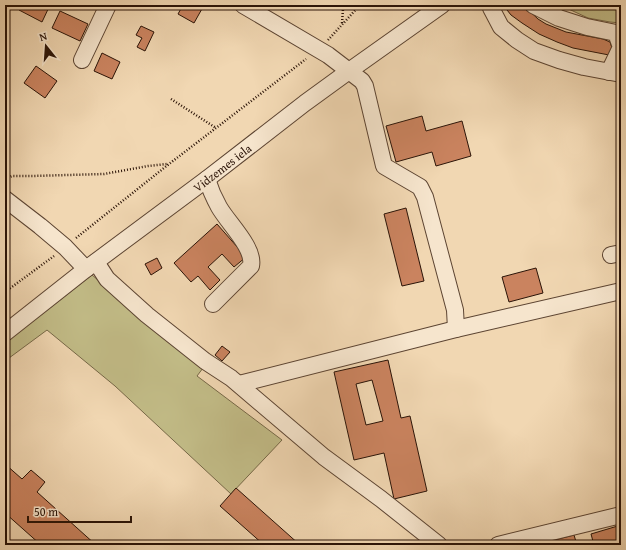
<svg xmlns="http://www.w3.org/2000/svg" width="626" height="550" viewBox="0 0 626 550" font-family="'Gentium Book Plus',serif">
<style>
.green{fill:#c2bc87;stroke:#766847}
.building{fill:#ca835f;stroke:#2a1307;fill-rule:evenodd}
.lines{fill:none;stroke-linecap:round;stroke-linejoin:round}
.minor-casing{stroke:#5c4432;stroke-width:18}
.path{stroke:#2a1307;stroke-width:2.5;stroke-dasharray:1 2;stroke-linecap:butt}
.minor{stroke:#f6e5cd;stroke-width:16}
.labels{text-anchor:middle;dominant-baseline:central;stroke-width:4;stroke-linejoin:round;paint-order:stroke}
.street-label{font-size:12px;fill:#2a1307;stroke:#f6e5cd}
</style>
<rect width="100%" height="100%" fill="#f1d7b2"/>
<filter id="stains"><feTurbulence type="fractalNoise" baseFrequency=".005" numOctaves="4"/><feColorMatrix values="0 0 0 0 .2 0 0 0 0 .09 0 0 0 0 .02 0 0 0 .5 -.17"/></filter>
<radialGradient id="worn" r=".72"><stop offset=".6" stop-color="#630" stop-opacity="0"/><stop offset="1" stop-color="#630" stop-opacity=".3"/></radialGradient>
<!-- green -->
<g class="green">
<polygon points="560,5 621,5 621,23 610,22 588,18"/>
<polygon points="92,275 203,368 197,376 282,440 231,494 115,386 47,330 5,361 5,343"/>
</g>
<!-- building -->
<g class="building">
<polygon points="21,5 50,5 42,22 19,10"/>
<polygon points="183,5 200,5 203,7 194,23 178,14"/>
<polygon points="274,5 285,5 282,9"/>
<polygon points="503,5 523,5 538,19 546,24 566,32 603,39 610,42 612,48 609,55 573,48 557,42 539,34 522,23 511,15"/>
<polygon points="60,11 88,24 80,41 52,28"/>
<polygon points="141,26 154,32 145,51 137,47 142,38 136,35"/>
<polygon points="102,53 120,62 112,79 94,71"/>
<polygon points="36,66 57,81 45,98 24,83"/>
<polygon points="422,116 426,131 462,121 471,156 436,166 432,152 396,162 386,126"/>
<polygon points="406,208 424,281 402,286 384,214"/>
<polygon points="217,224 246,257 234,267 222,254 208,267 220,280 210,290 198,276 191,282 174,263"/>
<polygon points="157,258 162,268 151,275 145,264"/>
<polygon points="536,268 543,293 509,302 502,277"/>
<polygon points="222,346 230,352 222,361 215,355"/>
<path d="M388,360L401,418L410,416L427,491L394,499L384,453L354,460L334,372ZM372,380L383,421L366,425L356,384Z"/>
<polygon points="5,464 22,479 31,470 45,482 37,492 96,545 41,545 5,513"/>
<polygon points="236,488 300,545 264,545 220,506"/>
<polygon points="621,525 621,545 594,545 591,534"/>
<polygon points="574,535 577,545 551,545 550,541"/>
</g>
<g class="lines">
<!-- minor casing -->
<g class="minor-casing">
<g id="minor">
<polyline points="243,5 328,55 362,81 365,86 384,166 420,187 425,197 455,310 456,329"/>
<polyline points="491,5 491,8 501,27 517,40 534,51 559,60 584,67 621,74"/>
<polyline points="533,5 559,18 587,27 616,33 621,47 609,72"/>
<polyline points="82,60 108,5"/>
<path d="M207,179C210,189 214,198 219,207C228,223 255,248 251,266L213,304"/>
<polyline points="5,199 40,226 65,247 86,269"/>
<polyline points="611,255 621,253"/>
<polyline points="96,262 107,279 147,315 205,361 231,378 324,457 381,499 439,545"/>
<path id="s1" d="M5,333L86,269L207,179L305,103L349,71L442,5"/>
<polyline points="239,384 456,329 621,291"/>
<polyline points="498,545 621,515"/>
</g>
</g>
<!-- path -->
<g class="path">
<polyline points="342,23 343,9 345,5"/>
<polyline points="328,40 360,5"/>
<polyline points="171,99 216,128"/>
<polyline points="5,179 12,176 32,176 104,174 148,166 167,164"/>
<polyline points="76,238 169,164 306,59"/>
<polyline points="5,292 54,256"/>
</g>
<!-- minor -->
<use href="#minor" class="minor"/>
</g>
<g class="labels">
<!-- street labels -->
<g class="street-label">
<text stroke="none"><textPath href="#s1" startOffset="273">Vidzemes iela</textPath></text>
</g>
</g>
<!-- margin -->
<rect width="626" height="550" fill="none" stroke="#f1d7b2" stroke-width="20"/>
<rect x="6" y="6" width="614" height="538" fill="none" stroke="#2a1307" stroke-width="2"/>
<rect x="10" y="10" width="606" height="530" fill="none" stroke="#2a1307"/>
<!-- north arrow -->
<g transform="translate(46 46) rotate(343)" stroke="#f6e5cd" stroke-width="3" paint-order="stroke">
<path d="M0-3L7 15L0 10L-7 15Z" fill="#2a1307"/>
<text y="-6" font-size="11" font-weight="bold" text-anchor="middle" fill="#2a1307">N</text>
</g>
<!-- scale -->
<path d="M28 516v6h103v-6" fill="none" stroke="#2a1307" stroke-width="2"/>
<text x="34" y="516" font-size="12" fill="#2a1307" stroke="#f6e5cd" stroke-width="3" paint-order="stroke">50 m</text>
<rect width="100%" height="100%" filter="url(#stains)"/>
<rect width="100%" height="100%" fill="url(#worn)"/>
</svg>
